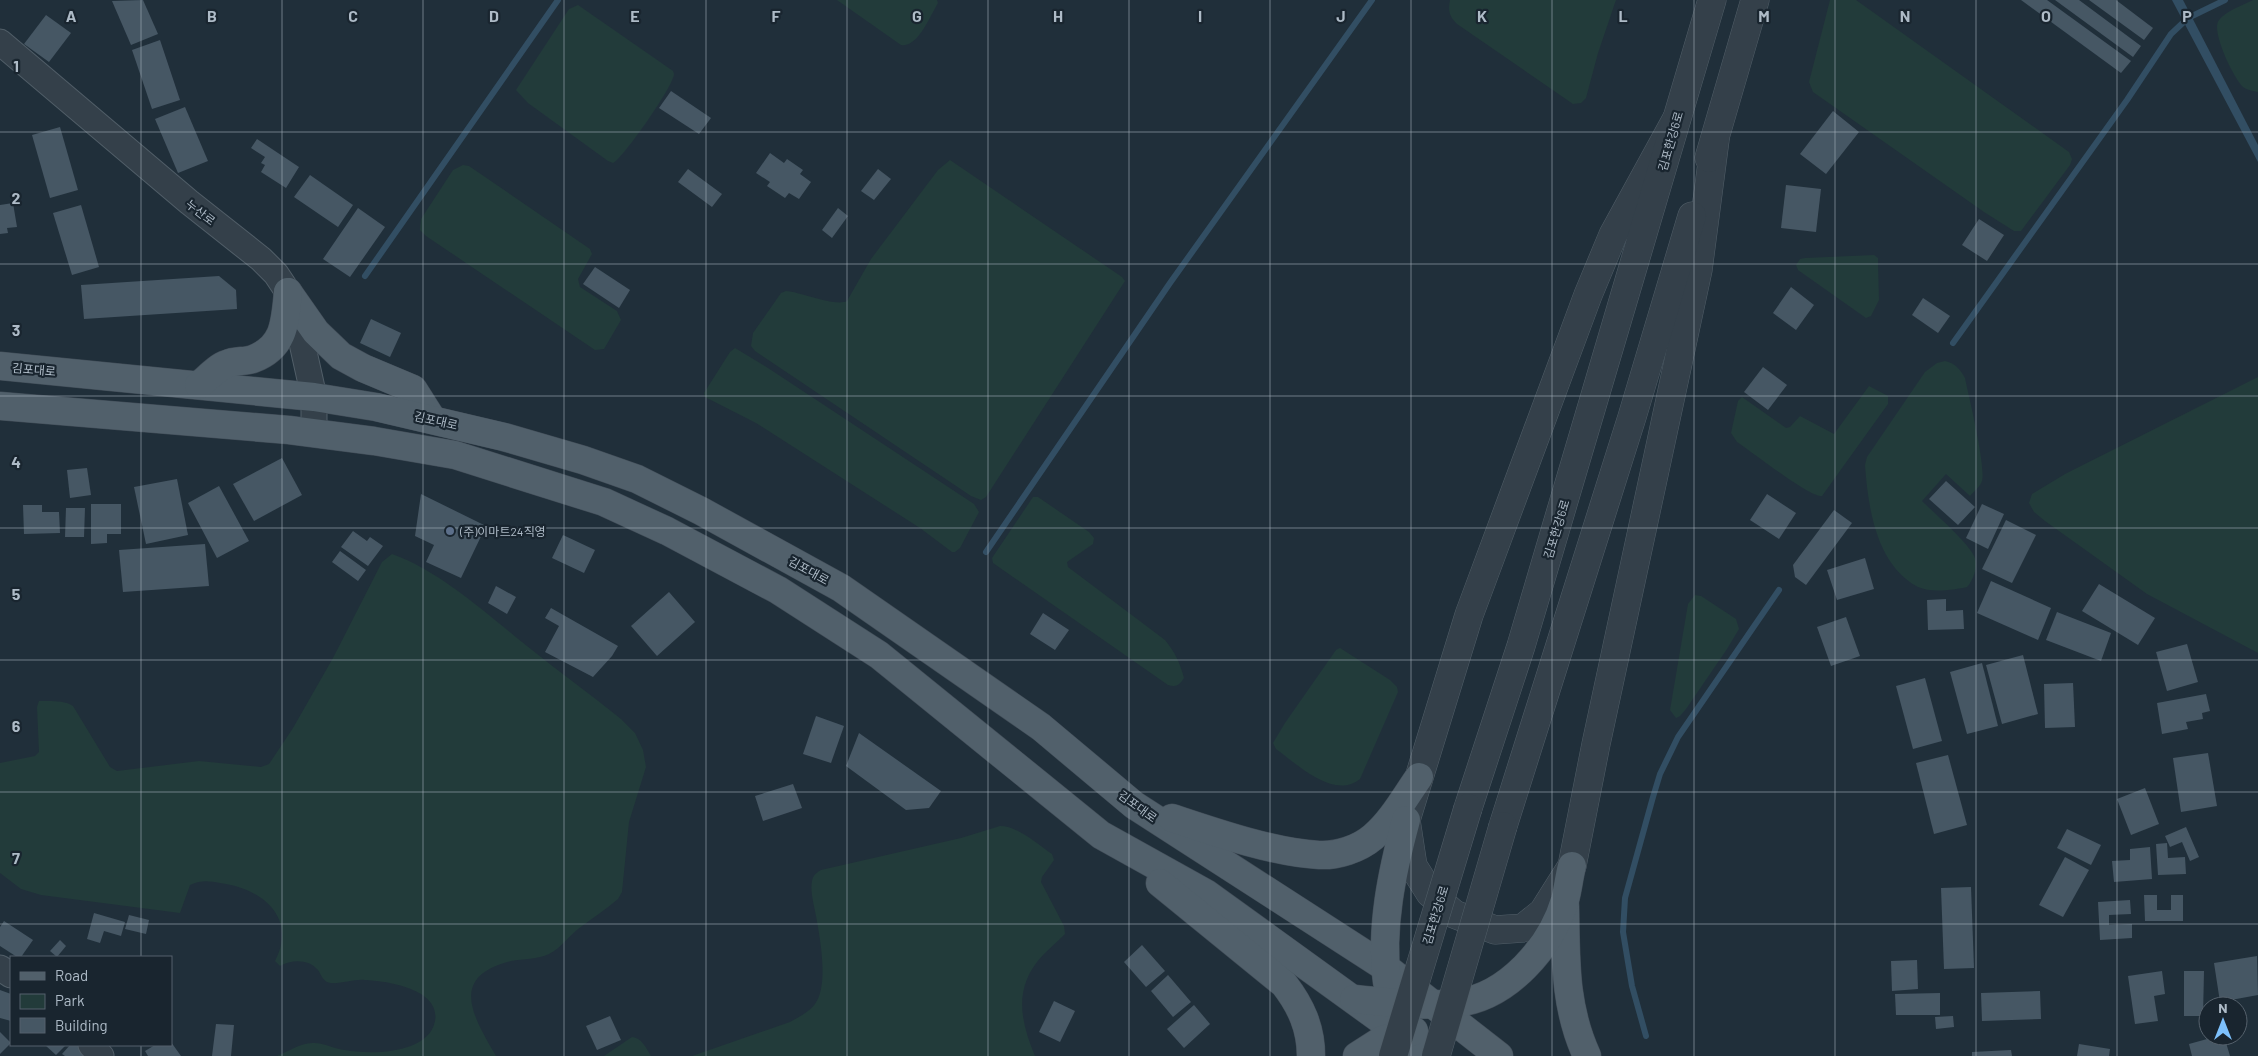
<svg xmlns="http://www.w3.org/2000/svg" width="2258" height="1056" viewBox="0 0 2258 1056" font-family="Barlow,'Noto Sans KR',sans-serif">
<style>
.green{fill:#223b3a}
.water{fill:#324e63}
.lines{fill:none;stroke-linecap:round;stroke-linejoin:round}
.stream{stroke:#324e63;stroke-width:6}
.building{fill:#465764}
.minor-casing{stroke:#515e68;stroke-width:27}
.tertiary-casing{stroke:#515e68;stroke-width:29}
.primary-casing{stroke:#404c57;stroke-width:29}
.minor{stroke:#34404a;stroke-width:25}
.tertiary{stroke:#34404a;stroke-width:28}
.primary{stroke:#51606b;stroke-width:28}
.tertiary-bridge-casing{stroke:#515e68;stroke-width:29;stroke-linecap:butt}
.tertiary-bridge{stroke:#34404a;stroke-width:28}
.grid{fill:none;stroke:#aebbc7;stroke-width:1;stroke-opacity:0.55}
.service-dot{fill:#5c6f8a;stroke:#19252f;stroke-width:2}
.labels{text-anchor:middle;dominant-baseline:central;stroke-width:4.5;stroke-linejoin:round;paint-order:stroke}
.street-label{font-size:12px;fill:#aebbc7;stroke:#19252f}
.poi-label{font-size:12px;fill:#aebbc7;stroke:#19252f;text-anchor:start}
.grid-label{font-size:16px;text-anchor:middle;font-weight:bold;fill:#aebbc7;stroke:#19252f;stroke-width:4.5;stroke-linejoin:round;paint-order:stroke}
</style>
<rect width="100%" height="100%" fill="#202f3a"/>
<!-- green -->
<g class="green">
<path d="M837,0H937L938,3C930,16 918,48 901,45Z"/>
<path d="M1450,0H1616L1598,53L1586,98L1581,103L1573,104L1457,24C1449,16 1448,11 1450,0Z"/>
<polygon points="1830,0 1856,0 2069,152 2072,159 2070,165 2021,231 2014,231 1984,212 1813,92 1809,82"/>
<path d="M2253,0H2258V92C2253,91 2247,90 2243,87C2234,79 2210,30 2219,20C2226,11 2243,5 2253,0Z"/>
<path d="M578,5L673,71L674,74C674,85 624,157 613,163L608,161L528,103L516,90L569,9Z"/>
<path d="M950,160L1122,277L1125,281L986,497L981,500L971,496L755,351L751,346L753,333L781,293L786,291C801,292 835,307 847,301L871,259L938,170Z"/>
<polygon points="463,165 469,166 590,249 592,254 578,279 580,287 617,311 621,320 604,349 595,350 426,236 420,230 421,219 453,170"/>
<polygon points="1874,255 1878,258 1878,263 1879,300 1871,316 1866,318 1798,270 1796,265 1800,259 1805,258"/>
<polygon points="735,348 768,368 974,504 979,512 960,548 955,552 952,552 920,528 756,423 705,397 704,393 730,352"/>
<path d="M1945,361C1955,363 1960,369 1965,378C1969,397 1986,467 1982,481C1980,487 1974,491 1970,496L1946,474L1922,501C1934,513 1970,544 1975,558C1978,568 1973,580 1967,587C1954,590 1931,593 1918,587C1876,565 1868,507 1865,465L1867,457L1925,372L1937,363Z"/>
<polygon points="2258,377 2258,653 2147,594 2045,521 2034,512 2029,503 2032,494 2065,474"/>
<path d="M1869,386L1888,396V404L1822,496C1810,498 1751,451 1737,442L1731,433L1738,401L1742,397L1786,428L1790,427L1800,416L1834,434Z"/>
<path d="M1033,497H1038L1089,532L1094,538L1093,544L1067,562L1068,567L1165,640C1175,652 1180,663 1184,678C1179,686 1176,687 1168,685L993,563L992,558Z"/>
<path d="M392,554C440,571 487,614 527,646C558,671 590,694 621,719L635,733L643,750L646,767L629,822L622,892L618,899C605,910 591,919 578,929C568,937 561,948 549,954C538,959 523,959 511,961C448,977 473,1016 496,1056H277C287,1052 301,1043 312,1043C323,1042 334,1049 345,1050C371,1055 429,1054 435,1021C441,989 387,981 365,980C354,979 341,984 331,983C323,982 322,976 318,970C309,959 292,959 280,966L275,961C298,917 261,888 220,883C209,881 201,880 190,885L180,913L41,895L21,889L0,873V763L35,756L39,752L37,707L39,701C50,701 64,700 73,706L110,767L117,771L199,761L261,767L269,764L293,728L333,658L382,562Z"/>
<polygon points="1695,595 1701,596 1736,619 1739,629 1727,649 1686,709 1680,716 1676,718 1670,710 1688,604"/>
<path d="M1340,648L1390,680L1397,687L1398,692L1360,779C1334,800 1298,765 1276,749L1273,743L1285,723L1336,650Z"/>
<path d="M1000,826C1018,826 1037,844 1052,854L1054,860L1042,877L1041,882L1064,926L1065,934C1058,941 1050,948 1043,955C1013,987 1020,1020 1035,1056H692L790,1022C799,1017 809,1012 815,1004C829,985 820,938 816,916C814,905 810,892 812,881C813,875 816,873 821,870L961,838Z"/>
<path d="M632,1037C642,1038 646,1048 651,1056H604Z"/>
</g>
<!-- water -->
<polygon class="water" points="2172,0 2183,0 2258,145 2258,162"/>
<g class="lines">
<!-- stream -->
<g class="stream">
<polyline points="365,276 558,0"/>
<polyline points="1953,343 2127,100 2171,34 2188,18 2225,0"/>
<polyline points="986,552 1170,283 1372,0"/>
<polyline points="1646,1036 1632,986 1623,932 1625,898 1653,797 1660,774 1678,737 1779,590"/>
</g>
</g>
<!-- building -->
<g class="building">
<polygon points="143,0 158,34 131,45 112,1"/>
<polygon points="2021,0 2047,0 2131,61 2121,73"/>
<polygon points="2055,0 2079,0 2141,46 2133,57"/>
<polygon points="2089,0 2116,0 2153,28 2144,40"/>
<polygon points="46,15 71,33 49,62 24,44"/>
<polygon points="160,40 180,100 152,109 132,50"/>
<polygon points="671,91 711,118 699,134 659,108"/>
<polygon points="185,107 208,161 178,173 155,119"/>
<polygon points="1833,111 1859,132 1826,174 1800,154"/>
<polygon points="60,127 78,190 50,198 32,135"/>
<polygon points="257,139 299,167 286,188 261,172 265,165 261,163 265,157 251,148"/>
<polygon points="770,153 784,163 787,159 803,170 800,174 811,182 799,199 789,193 785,198 767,186 770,182 756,173"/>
<polygon points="688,169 722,194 712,207 678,182"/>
<polygon points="878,169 891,179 874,200 861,191"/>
<polygon points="310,175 353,205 338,227 294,197"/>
<polygon points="1786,185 1821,189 1816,232 1781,228"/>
<polygon points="13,203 17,227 7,228 8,233 0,234 0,205"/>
<polygon points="81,205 99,267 72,275 53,213"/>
<polygon points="358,208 385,227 350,277 323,259"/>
<polygon points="838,208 848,216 832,238 822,230"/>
<polygon points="1979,219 2004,235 1987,261 1962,245"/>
<polygon points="595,267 630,290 619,308 583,284"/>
<polygon points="219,276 236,290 237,309 84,319 81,285"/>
<polygon points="1791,287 1814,305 1796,330 1773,313"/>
<polygon points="1923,298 1950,316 1938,333 1912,315"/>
<polygon points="371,319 401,333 390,357 360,343"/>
<polygon points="1763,367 1787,385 1768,410 1744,392"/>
<polygon points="282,458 302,495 254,521 233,484"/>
<polygon points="87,468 91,495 70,498 67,470"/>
<polygon points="177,479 188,535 146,544 134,487"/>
<polygon points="1946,481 1975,507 1958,525 1929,499"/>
<polygon points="219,486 249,541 217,558 188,503"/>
<polygon points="421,494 486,526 461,578 426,562 434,545 415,536"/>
<polygon points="1767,494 1796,513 1779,539 1750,520"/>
<polygon points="91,504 121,504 121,534 107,534 107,543 91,544"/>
<polygon points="1982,504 2004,514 1988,549 1966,538"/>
<polygon points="23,505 42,505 42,512 59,512 60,533 24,534"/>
<polygon points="66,508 85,508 84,537 65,537"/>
<polygon points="1834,510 1852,523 1806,585 1795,577 1793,565"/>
<polygon points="2006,520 2036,535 2012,583 1982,569"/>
<polygon points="353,531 367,541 370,537 383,546 368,566 341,547"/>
<polygon points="563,535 595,550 584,573 552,558"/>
<polygon points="205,544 209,586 123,592 119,550"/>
<polygon points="340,551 366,570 358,581 332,562"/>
<polygon points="1865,558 1874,589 1837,600 1827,570"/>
<polygon points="1991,581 2051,608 2038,640 1977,613"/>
<polygon points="2099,584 2155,618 2138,645 2082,611"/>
<polygon points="496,586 516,597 507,614 488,603"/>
<polygon points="669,592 695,622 657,656 631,626"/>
<polygon points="1946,599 1946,611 1963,610 1964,629 1928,630 1927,600"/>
<polygon points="551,608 618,646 612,656 593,677 545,652 559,626 545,618"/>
<polygon points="2057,612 2111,633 2101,661 2046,640"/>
<polygon points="1043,613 1069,630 1055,650 1030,634"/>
<polygon points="1846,617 1860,656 1831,666 1817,627"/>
<polygon points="2187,644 2198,682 2167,691 2156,652"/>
<polygon points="2023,655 2038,714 2002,724 1986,665"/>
<polygon points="1982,663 1998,726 1967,734 1950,672"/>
<polygon points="1925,678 1942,741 1913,749 1896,686"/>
<polygon points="2073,683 2075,727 2045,728 2044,684"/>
<polygon points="2206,694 2210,711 2202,713 2203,719 2186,722 2188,729 2162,734 2157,703"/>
<polygon points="816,716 844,726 831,763 803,754"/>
<polygon points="859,733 941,791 929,808 906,810 846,766"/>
<polygon points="2208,753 2217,806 2181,812 2173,758"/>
<polygon points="1948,755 1967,825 1934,834 1916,763"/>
<polygon points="793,784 802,808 763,821 755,796"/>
<polygon points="2145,788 2159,824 2131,835 2117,799"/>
<polygon points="2186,827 2199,857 2190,861 2182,842 2170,847 2165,836"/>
<polygon points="2067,829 2101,845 2091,865 2057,848"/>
<polygon points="2167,843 2168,858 2185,857 2186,874 2158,875 2156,844"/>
<polygon points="2150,847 2152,879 2114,882 2112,861 2130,860 2130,849"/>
<polygon points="2065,857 2089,870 2063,917 2039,905"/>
<polygon points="1971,887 1974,968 1944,969 1941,888"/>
<polygon points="2144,895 2157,895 2157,910 2171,910 2171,895 2183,895 2183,921 2145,921"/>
<polygon points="2130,900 2131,914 2109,915 2109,925 2132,924 2132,938 2100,940 2098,902"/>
<polygon points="94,913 125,922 121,936 104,931 100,943 87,939"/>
<polygon points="129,915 149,920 146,934 125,929"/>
<polygon points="4,921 33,940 21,957 17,957 0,946 0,927"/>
<polygon points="60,940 66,946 57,957 50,951"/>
<polygon points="1142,945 1165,971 1146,987 1124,962"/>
<polygon points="2257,956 2258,995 2220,1002 2214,963"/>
<polygon points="1917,960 1918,989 1892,991 1891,961"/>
<polygon points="2162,971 2165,994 2154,996 2158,1021 2135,1024 2128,976"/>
<polygon points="2184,971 2204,971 2203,1016 2184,1016"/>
<polygon points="1168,975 1191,1002 1173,1017 1151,991"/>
<polygon points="0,990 11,994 11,1021 0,1018"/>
<polygon points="2040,991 2041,1019 1982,1021 1981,993"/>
<polygon points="1940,993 1940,1015 1896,1015 1895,994"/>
<polygon points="1054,1001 1075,1011 1060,1042 1039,1032"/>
<polygon points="1194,1005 1210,1024 1184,1048 1167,1029"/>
<polygon points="610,1016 621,1040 597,1050 586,1026"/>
<polygon points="1953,1016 1954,1027 1936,1029 1935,1017"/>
<polygon points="216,1024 234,1025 231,1056 212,1056"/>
<polygon points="0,1032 11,1043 0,1054"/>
<polygon points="2218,1036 2224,1036 2230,1056 2192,1056 2189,1044"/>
<polygon points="171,1042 181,1056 148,1056 145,1051 155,1045 171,1045"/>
<polygon points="2079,1044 2110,1049 2109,1056 2077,1056"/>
<polygon points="45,1045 66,1045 56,1055"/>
<polygon points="70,1045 78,1045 91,1056 65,1056 62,1054"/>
<polygon points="2011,1050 2012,1056 1972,1056 1972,1052"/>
</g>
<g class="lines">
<!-- minor casing -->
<g class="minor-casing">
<g id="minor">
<polyline points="0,42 189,202 261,259 276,274 288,292 300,334 314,397 314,433"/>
<polyline points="0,968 11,975"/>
<polyline points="91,1045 101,1056"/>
</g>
</g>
<!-- tertiary casing -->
<g class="tertiary-casing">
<g id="tertiary">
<polyline points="1676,120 1613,235 1588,295 1469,615 1406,820 1413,866 1430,893 1454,914 1495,930 1523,928 1543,912 1572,866 1596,744 1698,270 1715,140"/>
<polyline points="1709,158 1755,0"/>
<polyline points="1468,808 1521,646 1712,0"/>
<polyline points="1503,826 1632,417 1692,216"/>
</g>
</g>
<!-- primary casing -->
<g class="primary-casing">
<g id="primary">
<polyline points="288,292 316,332 341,356 363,368 413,389 432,419"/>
<polyline points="0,366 314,397 376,407 504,437 583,460 637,479 701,511 841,588 1041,727 1134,805 1385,967 1499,1056"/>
<path d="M199,385C207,379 217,367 227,364C235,360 245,362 253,359C285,347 285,322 288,292"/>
<polyline points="0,406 289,430 374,441 455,455 604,502 667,531 778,590 879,655 1101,835 1207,894 1431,1056"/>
<path d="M1172,818C1214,832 1275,853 1319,855C1337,856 1359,849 1373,837C1392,821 1405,797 1419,777"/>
<path d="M1160,883L1284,984C1301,1006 1311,1028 1311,1056"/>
<path d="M1565,906C1566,960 1564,1006 1587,1056"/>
<path d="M1387,982C1380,928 1392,872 1406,820"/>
<path d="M1354,999C1388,1002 1422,1007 1457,1003C1508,997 1551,947 1565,900C1568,889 1569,877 1572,866"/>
<polyline points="1357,1056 1382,1040 1414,1031"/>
</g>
</g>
<!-- minor -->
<use href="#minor" class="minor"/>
<!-- tertiary -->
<use href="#tertiary" class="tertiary"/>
<!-- primary -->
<use href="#primary" class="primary"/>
<!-- tertiary-bridge casing -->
<g class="tertiary-bridge-casing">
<g id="tertiary-bridge">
<polyline points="1393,1056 1468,808"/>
<polyline points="1436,1056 1503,826"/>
</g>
</g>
<!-- tertiary-bridge -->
<use href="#tertiary-bridge" class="tertiary-bridge"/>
</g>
<!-- grid -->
<path class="grid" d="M141,0V957M282,0V1056M423,0V1056M564,0V1056M706,0V1056M847,0V1056M988,0V1056M1129,0V1056M1270,0V1056M1411,0V1056M1552,0V1056M1694,0V1056M1835,0V1056M1976,0V1056M2117,0V1056M0,132H2258M0,264H2258M0,396H2258M0,528H2258M0,660H2258M0,792H2258M0,924H2258M141,1045V1056"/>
<!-- markers -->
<circle class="service-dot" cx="450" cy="531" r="5"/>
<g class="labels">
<!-- street labels -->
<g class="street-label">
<text transform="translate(1670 141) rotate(-74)">김포한강6로</text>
<text transform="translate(201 212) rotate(38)">누산로</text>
<text transform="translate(34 369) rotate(5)">김포대로</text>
<text transform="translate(436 420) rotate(13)">김포대로</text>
<text transform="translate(1556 529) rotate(-73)">김포한강6로</text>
<text transform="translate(809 570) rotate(29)">김포대로</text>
<text transform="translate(1138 806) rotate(36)">김포대로</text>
<text transform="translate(1435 915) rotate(-73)">김포한강6로</text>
</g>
<!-- poi labels -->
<g class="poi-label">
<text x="460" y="531">(주)이마트24직영</text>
</g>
</g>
<g class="grid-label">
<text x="71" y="22">A</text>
<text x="212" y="22">B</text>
<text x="353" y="22">C</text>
<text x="494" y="22">D</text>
<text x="635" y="22">E</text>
<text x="776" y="22">F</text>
<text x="917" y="22">G</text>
<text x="1058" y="22">H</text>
<text x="1200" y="22">I</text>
<text x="1341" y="22">J</text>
<text x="1482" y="22">K</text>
<text x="1623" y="22">L</text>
<text x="1764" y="22">M</text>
<text x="1905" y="22">N</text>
<text x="2046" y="22">O</text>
<text x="2187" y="22">P</text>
<text x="16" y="72">1</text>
<text x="16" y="204">2</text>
<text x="16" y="336">3</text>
<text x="16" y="468">4</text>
<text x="16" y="600">5</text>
<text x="16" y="732">6</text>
<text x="16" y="864">7</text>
</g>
<!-- legend -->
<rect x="10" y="956" width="162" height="90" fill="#19252f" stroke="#55616c"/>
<rect x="20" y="972" width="25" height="8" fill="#51606b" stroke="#55616c"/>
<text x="55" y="981" font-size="15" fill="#aebbc7">Road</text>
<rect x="20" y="994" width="25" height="15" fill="#223b3a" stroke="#55616c"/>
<text x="55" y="1006" font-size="15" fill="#aebbc7">Park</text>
<rect x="20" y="1018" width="25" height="15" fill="#465764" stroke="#55616c"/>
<text x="55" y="1031" font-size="15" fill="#aebbc7">Building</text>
<!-- north arrow -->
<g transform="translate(2223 1021)"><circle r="24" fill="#19252f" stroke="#55616c"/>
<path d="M0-4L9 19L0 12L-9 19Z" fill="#7dc1fd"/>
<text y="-8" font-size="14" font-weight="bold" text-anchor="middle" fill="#aebbc7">N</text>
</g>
</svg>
